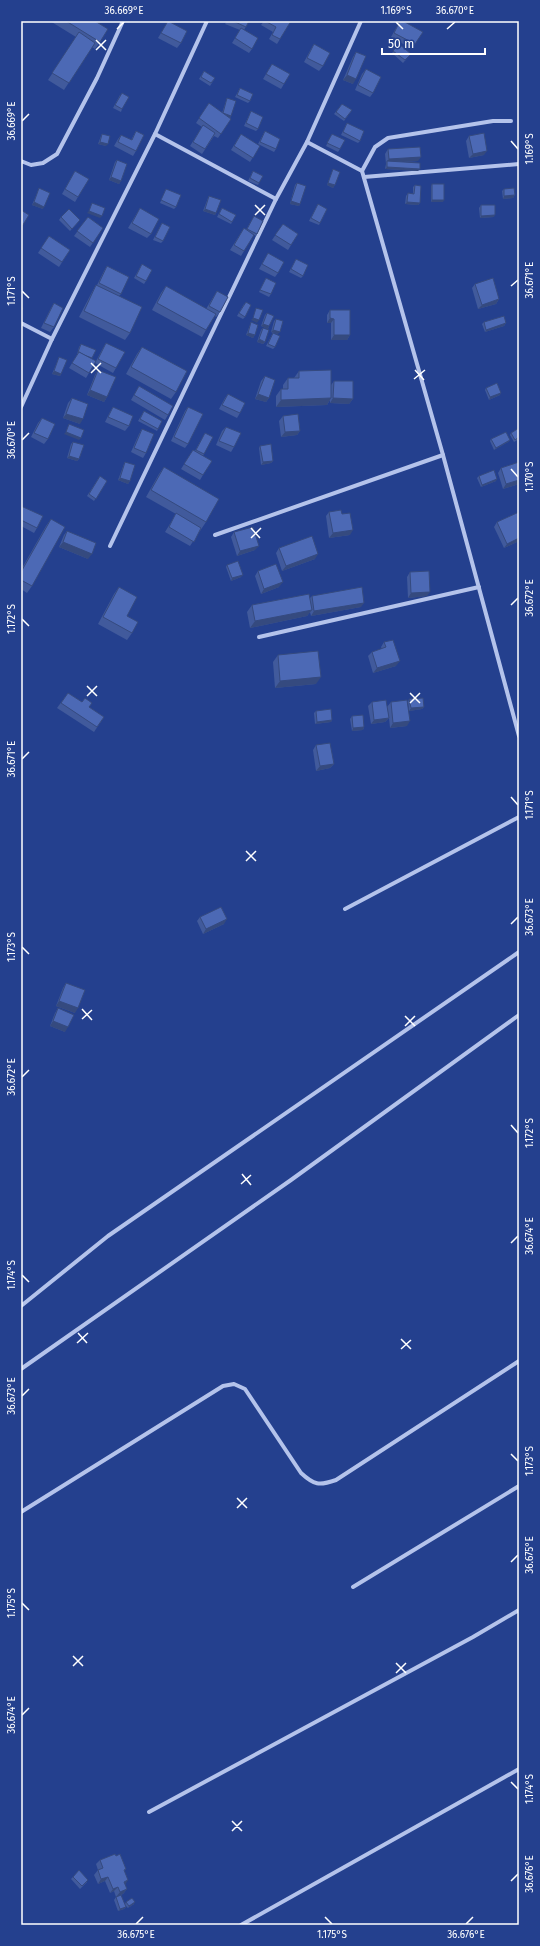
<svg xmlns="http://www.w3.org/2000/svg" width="540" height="1946" viewBox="0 0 540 1946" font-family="'Fira Sans',sans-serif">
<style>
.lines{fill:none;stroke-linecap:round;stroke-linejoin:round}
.street{stroke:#b4c3eb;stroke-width:4}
.wall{fill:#415a9c}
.shaded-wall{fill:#354a7f}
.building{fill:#4c69b5;stroke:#354a7f}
.ticks{fill:none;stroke:#fff;stroke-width:1.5}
.neatline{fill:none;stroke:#fff;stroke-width:1.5}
.ticks-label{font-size:10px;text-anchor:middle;fill:#fff}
</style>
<rect width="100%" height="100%" fill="#24408e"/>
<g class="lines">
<!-- street -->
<g class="street">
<polyline points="155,134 276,199"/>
<polyline points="307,142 362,171 443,455 519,736"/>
<polyline points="21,161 31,165 43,163 57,154 97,78 123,21"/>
<polyline points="362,171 375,147 388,138 493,121 511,121"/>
<polyline points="364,177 519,164"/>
<polyline points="21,323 52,339"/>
<polyline points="21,407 52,339 155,134 207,21"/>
<polyline points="215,535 443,455"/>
<polyline points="110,546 276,199 307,142 361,21"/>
<polyline points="259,637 479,587"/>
<polyline points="345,909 519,817"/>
<polyline points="21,1306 108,1236 519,952"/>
<polyline points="21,1369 291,1180 519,1015"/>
<path d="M21,1512L223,1386L234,1384L245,1389L301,1473C314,1485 319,1486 336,1480L519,1361"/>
<polyline points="353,1587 519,1486"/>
<polyline points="149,1812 473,1637 519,1610"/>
<polyline points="241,1925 519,1769"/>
</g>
</g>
<!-- wall -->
<g class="wall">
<polygon points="50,21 95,21 100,42 95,49 92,47 64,90 48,80 76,37"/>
<polygon points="168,21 181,43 177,48 158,38"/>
<polygon points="227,21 249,21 244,30 252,49 249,53 232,43 240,30 225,24"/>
<polygon points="264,21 291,21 277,44 269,39 273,32 261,25"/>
<polygon points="400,21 415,44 412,49 391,37"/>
<polygon points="314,44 323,66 319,71 304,62 311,49"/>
<polygon points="399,44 411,54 403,63 392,53"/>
<polygon points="356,52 353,84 343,80 353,57"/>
<polygon points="272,64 284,84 281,89 263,79"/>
<polygon points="366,69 373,93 370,97 355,90 362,74"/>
<polygon points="204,71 215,78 210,86 199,79"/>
<polygon points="240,88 250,101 248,103 235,97"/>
<polygon points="120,95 122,109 121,112 113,108"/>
<polygon points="227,98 231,116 230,118 231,119 218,138 214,136 202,154 190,146 202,127 196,123 209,103 222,113"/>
<polygon points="342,104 352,110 344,121 334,114"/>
<polygon points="251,111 258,129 256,131 244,126"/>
<polygon points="347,123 360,141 358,143 341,135"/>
<polygon points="136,131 136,151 133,156 114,146 118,139 121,135 131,140"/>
<polygon points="265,131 276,149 274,152 258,144"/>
<polygon points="102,134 106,146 98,144 101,136"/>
<polygon points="241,134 260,146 250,162 231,150"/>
<polygon points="332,134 340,149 338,152 326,146"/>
<polygon points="469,136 484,155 469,158 466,141"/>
<polygon points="388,149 418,161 405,162 418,171 385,169 386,164 385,154"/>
<polygon points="117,160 121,181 119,184 109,180 115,162"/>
<polygon points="333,169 335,185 333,188 327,185 332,172"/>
<polygon points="75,171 78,197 75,202 62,194"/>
<polygon points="253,171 259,183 258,185 248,181"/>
<polygon points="297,183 300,204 299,206 290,204 295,185"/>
<polygon points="432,184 443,202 431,202 431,186"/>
<polygon points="415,185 420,203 418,205 405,204 406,196 408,193 413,194 413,187"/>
<polygon points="39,188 43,209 32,205 38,191"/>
<polygon points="166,189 176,207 174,209 160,203"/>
<polygon points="504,189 515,195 513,198 503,199 502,191"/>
<polygon points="209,196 216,213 215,215 203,211 208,198"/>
<polygon points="318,204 320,223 319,225 309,221"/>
<polygon points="481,205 494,217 480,218 479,208"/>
<polygon points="140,208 151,234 147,238 128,228"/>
<polygon points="222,208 236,215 231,224 217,217"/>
<polygon points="254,216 257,234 256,236 254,235 241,256 230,250 244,228 246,230"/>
<polygon points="61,217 80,220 70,231 59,220"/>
<polygon points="88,217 103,228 90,247 74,236"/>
<polygon points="162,223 163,241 161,243 153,240"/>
<polygon points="283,224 298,234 288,250 272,240"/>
<polygon points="49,236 70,250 59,267 38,253"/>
<polygon points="268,253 278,273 275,277 259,269"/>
<polygon points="296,259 303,276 301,278 289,272"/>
<polygon points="142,264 146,281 144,284 134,278"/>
<polygon points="107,266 121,294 119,296 130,333 125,340 79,317 92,292 96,285 97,285 104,271"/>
<polygon points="266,278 271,294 269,297 259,292"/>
<polygon points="475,284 499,299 496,304 478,309 472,288"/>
<polygon points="166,286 206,309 217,291 220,312 216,317 215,316 206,330 202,337 152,310 161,293"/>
<polygon points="54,303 54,327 50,332 41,328 51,308"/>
<polygon points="244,304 245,317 243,319 237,316"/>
<polygon points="330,310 350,335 347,340 331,340 331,323 327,323 327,315"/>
<polygon points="267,313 269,326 268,329 261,326 265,315"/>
<polygon points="276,319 278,334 274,333 275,347 273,349 266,346 273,333 271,332 274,321"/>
<polygon points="251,322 255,335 253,338 246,335 250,325"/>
<polygon points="484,322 506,323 504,326 485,332 482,324"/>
<polygon points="263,328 265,342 263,344 257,342 261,330"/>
<polygon points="106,343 116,368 113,373 95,363 103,348"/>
<polygon points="81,344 92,358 92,359 89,373 86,378 69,368 77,355 79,347"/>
<polygon points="142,347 176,392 171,399 126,374 137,354"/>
<polygon points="59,357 61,374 60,376 52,374 58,360"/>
<polygon points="98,370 107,397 104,402 87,395 95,375"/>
<polygon points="299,371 331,385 334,381 353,399 349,404 330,403 330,400 327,405 276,407 276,396 281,389 283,389 283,385 288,378 294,378"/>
<polygon points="265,376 269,398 266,402 255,399 261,381"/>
<polygon points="139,386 168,415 165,420 131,400"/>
<polygon points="486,388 500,395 489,400 485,390"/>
<polygon points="228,394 240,413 237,418 219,409 225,398"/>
<polygon points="72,398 80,424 63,418 68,403"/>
<polygon points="113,407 129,426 125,431 105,422 110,412"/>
<polygon points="188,407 188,444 185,448 171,441 185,411"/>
<polygon points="144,411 158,429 157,431 138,421"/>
<polygon points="283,416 300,431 297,435 281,437 279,421"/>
<polygon points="42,418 48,439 44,444 31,437 38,423"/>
<polygon points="226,427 234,447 231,452 216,445 222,431"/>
<polygon points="519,428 519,439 514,442 510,435 511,433"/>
<polygon points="142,429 146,453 143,458 131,452 139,434"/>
<polygon points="205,433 204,454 203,456 203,475 200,480 181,469 193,450 195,451"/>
<polygon points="491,439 510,440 508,442 494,450 490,441"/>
<polygon points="73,442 79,459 77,461 67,458 71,444"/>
<polygon points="260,446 273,461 271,463 261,465 259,448"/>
<polygon points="125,462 130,481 128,484 118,480 124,464"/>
<polygon points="519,462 519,484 503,489 498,473 501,468"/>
<polygon points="164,467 206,522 190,546 165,532 176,514 146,497 159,474"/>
<polygon points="100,476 107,481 94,501 87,496"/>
<polygon points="479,476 496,481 481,487 477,478"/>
<polygon points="21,506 37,528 34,533 21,526"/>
<polygon points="329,512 342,514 350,535 329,538 326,516"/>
<polygon points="51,519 32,586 27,593 21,589 21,570 46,526"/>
<polygon points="497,522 519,541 504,548 494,527"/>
<polygon points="67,531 88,559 59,547 64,535"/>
<polygon points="234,532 255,550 237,556 231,537"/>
<polygon points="279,548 315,559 282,571 276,553"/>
<polygon points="227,565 241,577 231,581 226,567"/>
<polygon points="258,571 279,587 261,594 255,576"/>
<polygon points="410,572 427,596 408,598 407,577"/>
<polygon points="119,587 127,616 132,633 127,640 98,624 114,594"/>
<polygon points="312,596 361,607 311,616 310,612 307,616 250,628 247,612 252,605 310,598"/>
<polygon points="384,642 396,666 373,673 368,656 372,652 382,649 381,647"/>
<polygon points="278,655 316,684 275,688 273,662"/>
<polygon points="68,693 104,717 94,732 57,708"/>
<polygon points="409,699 424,707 422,709 409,711 408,702"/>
<polygon points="372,702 389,717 387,707 391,702 407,726 390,728 389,718 385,722 371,724 368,706"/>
<polygon points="316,711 332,720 331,722 315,724 314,713"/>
<polygon points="352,716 364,727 363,730 352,731 350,719"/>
<polygon points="316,745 334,764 330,768 316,771 313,750"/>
<polygon points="200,917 224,924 203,934 197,921"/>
<polygon points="66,983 75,1013 56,1006 63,988"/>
<polygon points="58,1008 65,1032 50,1026 55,1013"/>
<polygon points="116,1856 126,1869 124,1871 125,1885 127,1889 123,1894 116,1897 114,1891 110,1893 105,1881 98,1884 94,1875 98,1870 96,1864 100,1860"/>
<polygon points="73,1877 87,1882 80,1889 71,1879"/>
<polygon points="116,1897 125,1904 126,1902 134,1904 128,1908 125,1905 126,1907 124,1909 118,1911 114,1900"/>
</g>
<!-- shaded-wall -->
<g class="shaded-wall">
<polygon points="347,75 356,79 353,84 343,80"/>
<polygon points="223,113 231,116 230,118"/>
<polygon points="100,142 108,144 106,146 98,144"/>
<polygon points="487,151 484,155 469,158 473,154"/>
<polygon points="421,157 418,161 387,163 387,161 389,159"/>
<polygon points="387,167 420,169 418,171 385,169"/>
<polygon points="111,177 121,181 119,184 109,180"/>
<polygon points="328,183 335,185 333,188 327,185"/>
<polygon points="515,195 513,198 503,199 504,196"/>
<polygon points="432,200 444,200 443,202 431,202"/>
<polygon points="291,201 300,204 299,206 290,204"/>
<polygon points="34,202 44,207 43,209 32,205"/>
<polygon points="407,202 420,203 418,205 405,204"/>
<polygon points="205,209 216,213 215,215 203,211"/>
<polygon points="89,211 102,216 100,218 87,213"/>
<polygon points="495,215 494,217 480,218 481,216"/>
<polygon points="499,299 496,304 478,309 482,305"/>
<polygon points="253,318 259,320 257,323 251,320"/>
<polygon points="330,318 334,319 331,323 327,323"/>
<polygon points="506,323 504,326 485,332 486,330"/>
<polygon points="263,324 269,326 268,329 261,326"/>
<polygon points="273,330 280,332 278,334 271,332"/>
<polygon points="248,333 255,335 253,338 246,335"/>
<polygon points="334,335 350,335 347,340 331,340"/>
<polygon points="259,339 265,342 263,344 257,342"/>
<polygon points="54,371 61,374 60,376 52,374"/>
<polygon points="90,390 107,397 104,402 87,395"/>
<polygon points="501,393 500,395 489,400 490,397"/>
<polygon points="258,394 269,398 266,402 255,399"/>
<polygon points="331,398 327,405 276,407 281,400"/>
<polygon points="333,398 353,399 349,404 330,403"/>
<polygon points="66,414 83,419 80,424 63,418"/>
<polygon points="300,431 297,435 281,437 285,432"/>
<polygon points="66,432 81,438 79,440 64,434"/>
<polygon points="510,440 508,442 494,450 496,448"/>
<polygon points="69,456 79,459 77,461 67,458"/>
<polygon points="273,461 271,463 261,465 263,462"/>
<polygon points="120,478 130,481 128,484 118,480"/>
<polygon points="497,479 496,481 481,487 482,485"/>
<polygon points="519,480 519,484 503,489 506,484"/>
<polygon points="353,530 350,535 329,538 333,533"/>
<polygon points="519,538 519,541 504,548 507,544"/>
<polygon points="63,542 92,554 88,559 59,547"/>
<polygon points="259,546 255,550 237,556 240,551"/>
<polygon points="318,554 315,559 282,571 286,566"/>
<polygon points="243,575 241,577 231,581 232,578"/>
<polygon points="283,582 279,587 261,594 264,589"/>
<polygon points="430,592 427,596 408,598 411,593"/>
<polygon points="364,603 361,607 311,616 314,611"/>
<polygon points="312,610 307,616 250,628 255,621"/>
<polygon points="400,661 396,666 373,673 377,668"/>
<polygon points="321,677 316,684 275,688 280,681"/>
<polygon points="424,707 422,709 409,711 411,708"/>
<polygon points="389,718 385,722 371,724 374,720"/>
<polygon points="332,720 331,722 315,724 317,722"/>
<polygon points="410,721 407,726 390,728 393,723"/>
<polygon points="364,727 363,730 352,731 353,728"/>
<polygon points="334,764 330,768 316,771 320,766"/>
<polygon points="227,919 224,924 203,934 206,929"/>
<polygon points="59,1001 78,1008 75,1013 56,1006"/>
<polygon points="53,1021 68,1027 65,1032 50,1026"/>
<polygon points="108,1877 105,1881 98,1884 101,1879"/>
<polygon points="128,1880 125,1885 124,1882"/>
<polygon points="118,1887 114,1891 110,1893 113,1889"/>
<polygon points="127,1889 123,1894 116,1897 120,1892"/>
<polygon points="135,1902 134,1904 128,1908 129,1906"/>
<polygon points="126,1907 124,1909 118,1911 120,1909"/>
</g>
<!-- building -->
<g class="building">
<polygon points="66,21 95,21 108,29 100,42"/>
<polygon points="168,21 187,31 181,43 161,33"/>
<polygon points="233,21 249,21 246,27"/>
<polygon points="265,21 291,21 280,39 272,35 276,27"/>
<polygon points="400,21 403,21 423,32 415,44 394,33"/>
<polygon points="241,28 258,38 252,49 235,38"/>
<polygon points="79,32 95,43 69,83 52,73"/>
<polygon points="314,44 330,53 323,66 307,58"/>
<polygon points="399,44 411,54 405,60 393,51"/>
<polygon points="356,52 366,56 356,79 347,75"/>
<polygon points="272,64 290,74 284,84 266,74"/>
<polygon points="366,69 381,77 373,93 358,85"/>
<polygon points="204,71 215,78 211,83 201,77"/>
<polygon points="240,88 253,94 250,101 237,95"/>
<polygon points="122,93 129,97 122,109 115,105"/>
<polygon points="227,98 236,101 231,116 223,113"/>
<polygon points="209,103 231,119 221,134 199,118"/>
<polygon points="342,104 352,110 345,119 336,112"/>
<polygon points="251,111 263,117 258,129 246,123"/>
<polygon points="347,123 364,131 360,141 343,132"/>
<polygon points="203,125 215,133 205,149 193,142"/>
<polygon points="136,131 144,135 136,151 118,142 121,135 132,140"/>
<polygon points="265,131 280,139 276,149 260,142"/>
<polygon points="484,133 487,151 473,154 469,136"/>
<polygon points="102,134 110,136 108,144 100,142"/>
<polygon points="241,134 260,146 253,158 234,146"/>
<polygon points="332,134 345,140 340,149 327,143"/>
<polygon points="420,147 421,157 389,159 388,149"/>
<polygon points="117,160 127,164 121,181 111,177"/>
<polygon points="387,161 420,163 420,169 387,167"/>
<polygon points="333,169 340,172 335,185 328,183"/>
<polygon points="75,171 89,179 78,197 65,189"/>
<polygon points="253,171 263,176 259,183 250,178"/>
<polygon points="297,183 306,186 300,204 291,201"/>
<rect x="432" y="184" width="12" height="16"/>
<polygon points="415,185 421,186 420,203 407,202 408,193 414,194"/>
<polygon points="39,188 50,193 44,207 34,202"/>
<polygon points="514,188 515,195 504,196 504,189"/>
<polygon points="166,189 181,195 176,207 161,200"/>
<polygon points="209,196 221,200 216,213 205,209"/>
<polygon points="92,203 105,208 102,216 89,211"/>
<polygon points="318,204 327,209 320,223 311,218"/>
<polygon points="481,205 495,205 495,215 481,216"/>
<polygon points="140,208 159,219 151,234 132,223"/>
<polygon points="222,208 236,215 232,222 219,214"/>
<polygon points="69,209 80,220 72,229 61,217"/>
<polygon points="21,210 29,215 21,228"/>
<polygon points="254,216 263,221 257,234 247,229"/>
<polygon points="88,217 103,228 93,243 77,231"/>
<polygon points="162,223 170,227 163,241 155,237"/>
<polygon points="283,224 298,234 291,245 275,235"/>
<polygon points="244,228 254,235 244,251 234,245"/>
<polygon points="49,236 70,250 62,262 41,248"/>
<polygon points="268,253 284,262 278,273 262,264"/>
<polygon points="296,259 308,265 303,276 291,269"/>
<polygon points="142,264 152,270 146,281 136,276"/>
<polygon points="107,266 129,277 121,294 99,283"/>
<polygon points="266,278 276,283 271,294 260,290"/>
<polygon points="493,278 499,299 482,305 475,284"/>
<polygon points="96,285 142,307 130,333 84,311"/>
<polygon points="166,286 216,314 206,330 157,303"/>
<polygon points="217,291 228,297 220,312 209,306"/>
<polygon points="246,302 251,305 245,317 239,313"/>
<polygon points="54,303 63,308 54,327 44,323"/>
<polygon points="21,306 23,308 21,312"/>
<polygon points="256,308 263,310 259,320 253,318"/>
<polygon points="330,310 350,310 350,335 334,335 334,319 330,318"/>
<polygon points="267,313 274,316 269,326 263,324"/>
<polygon points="504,316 506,323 486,330 484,322"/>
<polygon points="276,319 283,321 280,332 273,330"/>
<polygon points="251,322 258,325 255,335 248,333"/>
<polygon points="263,328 269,330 265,342 259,339"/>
<polygon points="273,333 280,336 275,347 268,344"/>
<polygon points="106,343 125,352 116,368 98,359"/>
<polygon points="81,344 96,350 92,358 84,355 79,352 78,352"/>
<polygon points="142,347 187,371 176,392 131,367"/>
<polygon points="79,352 96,361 89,373 72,363"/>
<polygon points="59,357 67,360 61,374 54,371"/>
<polygon points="98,370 116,377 107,397 90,390"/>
<polygon points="331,370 331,398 281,400 281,389 288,389 288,378 299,378 299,371"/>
<polygon points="265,376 275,380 269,398 258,394"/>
<polygon points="334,381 353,381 353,399 333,398"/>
<polygon points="497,383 501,393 490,397 486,388"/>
<polygon points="139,386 173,406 168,415 134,395"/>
<polygon points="228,394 245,403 240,413 222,405"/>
<polygon points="72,398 88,404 83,419 66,414"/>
<polygon points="113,407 133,416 129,426 108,417"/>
<polygon points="188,407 203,414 188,444 174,437"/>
<polygon points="144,411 162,421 158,429 140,419"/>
<polygon points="298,414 300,431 285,432 283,416"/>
<polygon points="42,418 55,424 48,439 34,433"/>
<polygon points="69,424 84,430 81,438 66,432"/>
<polygon points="226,427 241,433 234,447 219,441"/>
<polygon points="519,428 519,437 515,440 511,433"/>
<polygon points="142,429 154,434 146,453 134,448"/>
<polygon points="506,432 510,440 496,448 491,439"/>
<polygon points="205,433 213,437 204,454 196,450"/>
<polygon points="73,442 84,445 79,459 69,456"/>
<polygon points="271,444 273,461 263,462 260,446"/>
<polygon points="193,450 212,461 203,475 184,464"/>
<polygon points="125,462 135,465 130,481 120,478"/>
<polygon points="519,462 519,480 506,484 501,468"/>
<polygon points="164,467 219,499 206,522 151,490"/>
<polygon points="494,470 497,479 482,485 479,476"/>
<polygon points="100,476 107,481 96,499 89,494"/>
<polygon points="21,506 43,516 37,528 21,520"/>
<polygon points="341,510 342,514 350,513 353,530 333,533 329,512"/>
<polygon points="519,512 519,538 507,544 497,522"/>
<polygon points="176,513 201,528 194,542 169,527"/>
<polygon points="51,519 65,527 32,586 21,580 21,572"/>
<polygon points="253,527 259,546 240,551 234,532"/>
<polygon points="67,531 96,543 92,554 63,542"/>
<polygon points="312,536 318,554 286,566 279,548"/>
<polygon points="238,561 243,575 232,578 227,565"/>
<polygon points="276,564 283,582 264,589 258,571"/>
<polygon points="429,571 430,592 411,593 410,572"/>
<polygon points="119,587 137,597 127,616 138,622 132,633 103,617"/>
<polygon points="362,587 364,603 314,611 312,596"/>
<polygon points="309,594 312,610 255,621 252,605"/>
<polygon points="393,640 400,661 377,668 372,652 386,647 384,642"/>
<polygon points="318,651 321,677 280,681 278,655"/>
<polygon points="68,693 82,702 85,698 92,703 89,707 104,717 97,727 61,703"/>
<polygon points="423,698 424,707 411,708 409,699"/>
<polygon points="386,700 389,718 374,720 372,702"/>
<polygon points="407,700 410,721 393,723 391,702"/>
<polygon points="331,709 332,720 317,722 316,711"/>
<polygon points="363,715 364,727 353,728 352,716"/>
<polygon points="330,743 334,764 320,766 316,745"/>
<polygon points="221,907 227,919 206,929 200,917"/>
<polygon points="66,983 85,990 78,1008 59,1001"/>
<polygon points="58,1008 74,1015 68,1027 53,1021"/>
<polygon points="115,1854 116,1856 120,1854 126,1869 124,1870 128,1880 124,1882 127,1889 120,1892 118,1887 113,1889 108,1877 101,1879 98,1870 103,1868 100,1860"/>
<polygon points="79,1870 88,1880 82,1886 73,1877"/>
<polygon points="121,1895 126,1907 120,1909 116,1897"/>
<polygon points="132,1898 135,1902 129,1906 126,1902"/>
</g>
<!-- ticks -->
<path class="ticks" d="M396,22L403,29M117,29L124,22M447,29L455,22M96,40L106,50M96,50L106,40M22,121L29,114M511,141L518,149M255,205L265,215M255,215L265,205M511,286L518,280M22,291L29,298M91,363L101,373M415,370L424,380M91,373L101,363M414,379L425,370M22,440L29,433M511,469L518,477M251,528L260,538M251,538L261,528M511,605L518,598M22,619L29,626M87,686L97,696M410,693L420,703M87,696L97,686M410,703L420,693M22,759L29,752M511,797L518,805M246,851L256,861M246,861L256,851M511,924L518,917M22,947L29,954M82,1009L92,1020M405,1016L415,1026M82,1019L92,1010M405,1026L415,1016M22,1077L29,1070M511,1125L518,1133M242,1174L251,1185M241,1184L251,1175M511,1243L518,1236M22,1275L29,1282M78,1333L87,1343M401,1339L411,1349M77,1343L88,1333M401,1349L411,1340M22,1396L29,1389M511,1454L518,1461M237,1498L247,1508M237,1508L247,1498M511,1562L518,1555M22,1603L29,1610M73,1656L83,1666M396,1663L406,1673M73,1666L83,1656M396,1673L406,1663M22,1715L29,1708M511,1782L518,1789M232,1821L242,1831M232,1831L242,1821M511,1881L518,1874M325,1917L332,1924M136,1924L143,1917M466,1924L473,1917"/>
<!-- border -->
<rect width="540" height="1946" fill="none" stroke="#24408e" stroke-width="44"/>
<!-- scale -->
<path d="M382 48v6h103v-6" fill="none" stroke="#ffffff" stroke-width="2"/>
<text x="388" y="48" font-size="12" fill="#ffffff" stroke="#24408e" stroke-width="3" paint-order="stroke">50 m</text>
<rect x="22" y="22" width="496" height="1902" class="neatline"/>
<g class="ticks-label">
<text x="124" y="14">36.669°E</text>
<text x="396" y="14">1.169°S</text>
<text x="455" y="14">36.670°E</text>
<text transform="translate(11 121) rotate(-90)" y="4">36.669°E</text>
<text transform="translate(529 149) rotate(-90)" y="4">1.169°S</text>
<text transform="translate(529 280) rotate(-90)" y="4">36.671°E</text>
<text transform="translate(11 291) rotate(-90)" y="4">1.171°S</text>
<text transform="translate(11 440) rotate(-90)" y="4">36.670°E</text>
<text transform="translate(529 477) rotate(-90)" y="4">1.170°S</text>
<text transform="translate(529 598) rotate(-90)" y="4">36.672°E</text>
<text transform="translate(11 619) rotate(-90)" y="4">1.172°S</text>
<text transform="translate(11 759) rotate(-90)" y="4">36.671°E</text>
<text transform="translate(529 805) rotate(-90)" y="4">1.171°S</text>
<text transform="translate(529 917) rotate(-90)" y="4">36.673°E</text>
<text transform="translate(11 947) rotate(-90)" y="4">1.173°S</text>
<text transform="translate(11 1077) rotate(-90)" y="4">36.672°E</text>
<text transform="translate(529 1133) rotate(-90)" y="4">1.172°S</text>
<text transform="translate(529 1236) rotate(-90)" y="4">36.674°E</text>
<text transform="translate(11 1275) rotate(-90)" y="4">1.174°S</text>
<text transform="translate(11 1396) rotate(-90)" y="4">36.673°E</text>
<text transform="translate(529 1461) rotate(-90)" y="4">1.173°S</text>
<text transform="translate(529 1555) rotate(-90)" y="4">36.675°E</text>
<text transform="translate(11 1603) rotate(-90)" y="4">1.175°S</text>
<text transform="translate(11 1715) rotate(-90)" y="4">36.674°E</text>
<text transform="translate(529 1789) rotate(-90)" y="4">1.174°S</text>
<text transform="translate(529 1874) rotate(-90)" y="4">36.676°E</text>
<text x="136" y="1938">36.675°E</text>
<text x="332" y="1938">1.175°S</text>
<text x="466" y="1938">36.676°E</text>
</g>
</svg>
